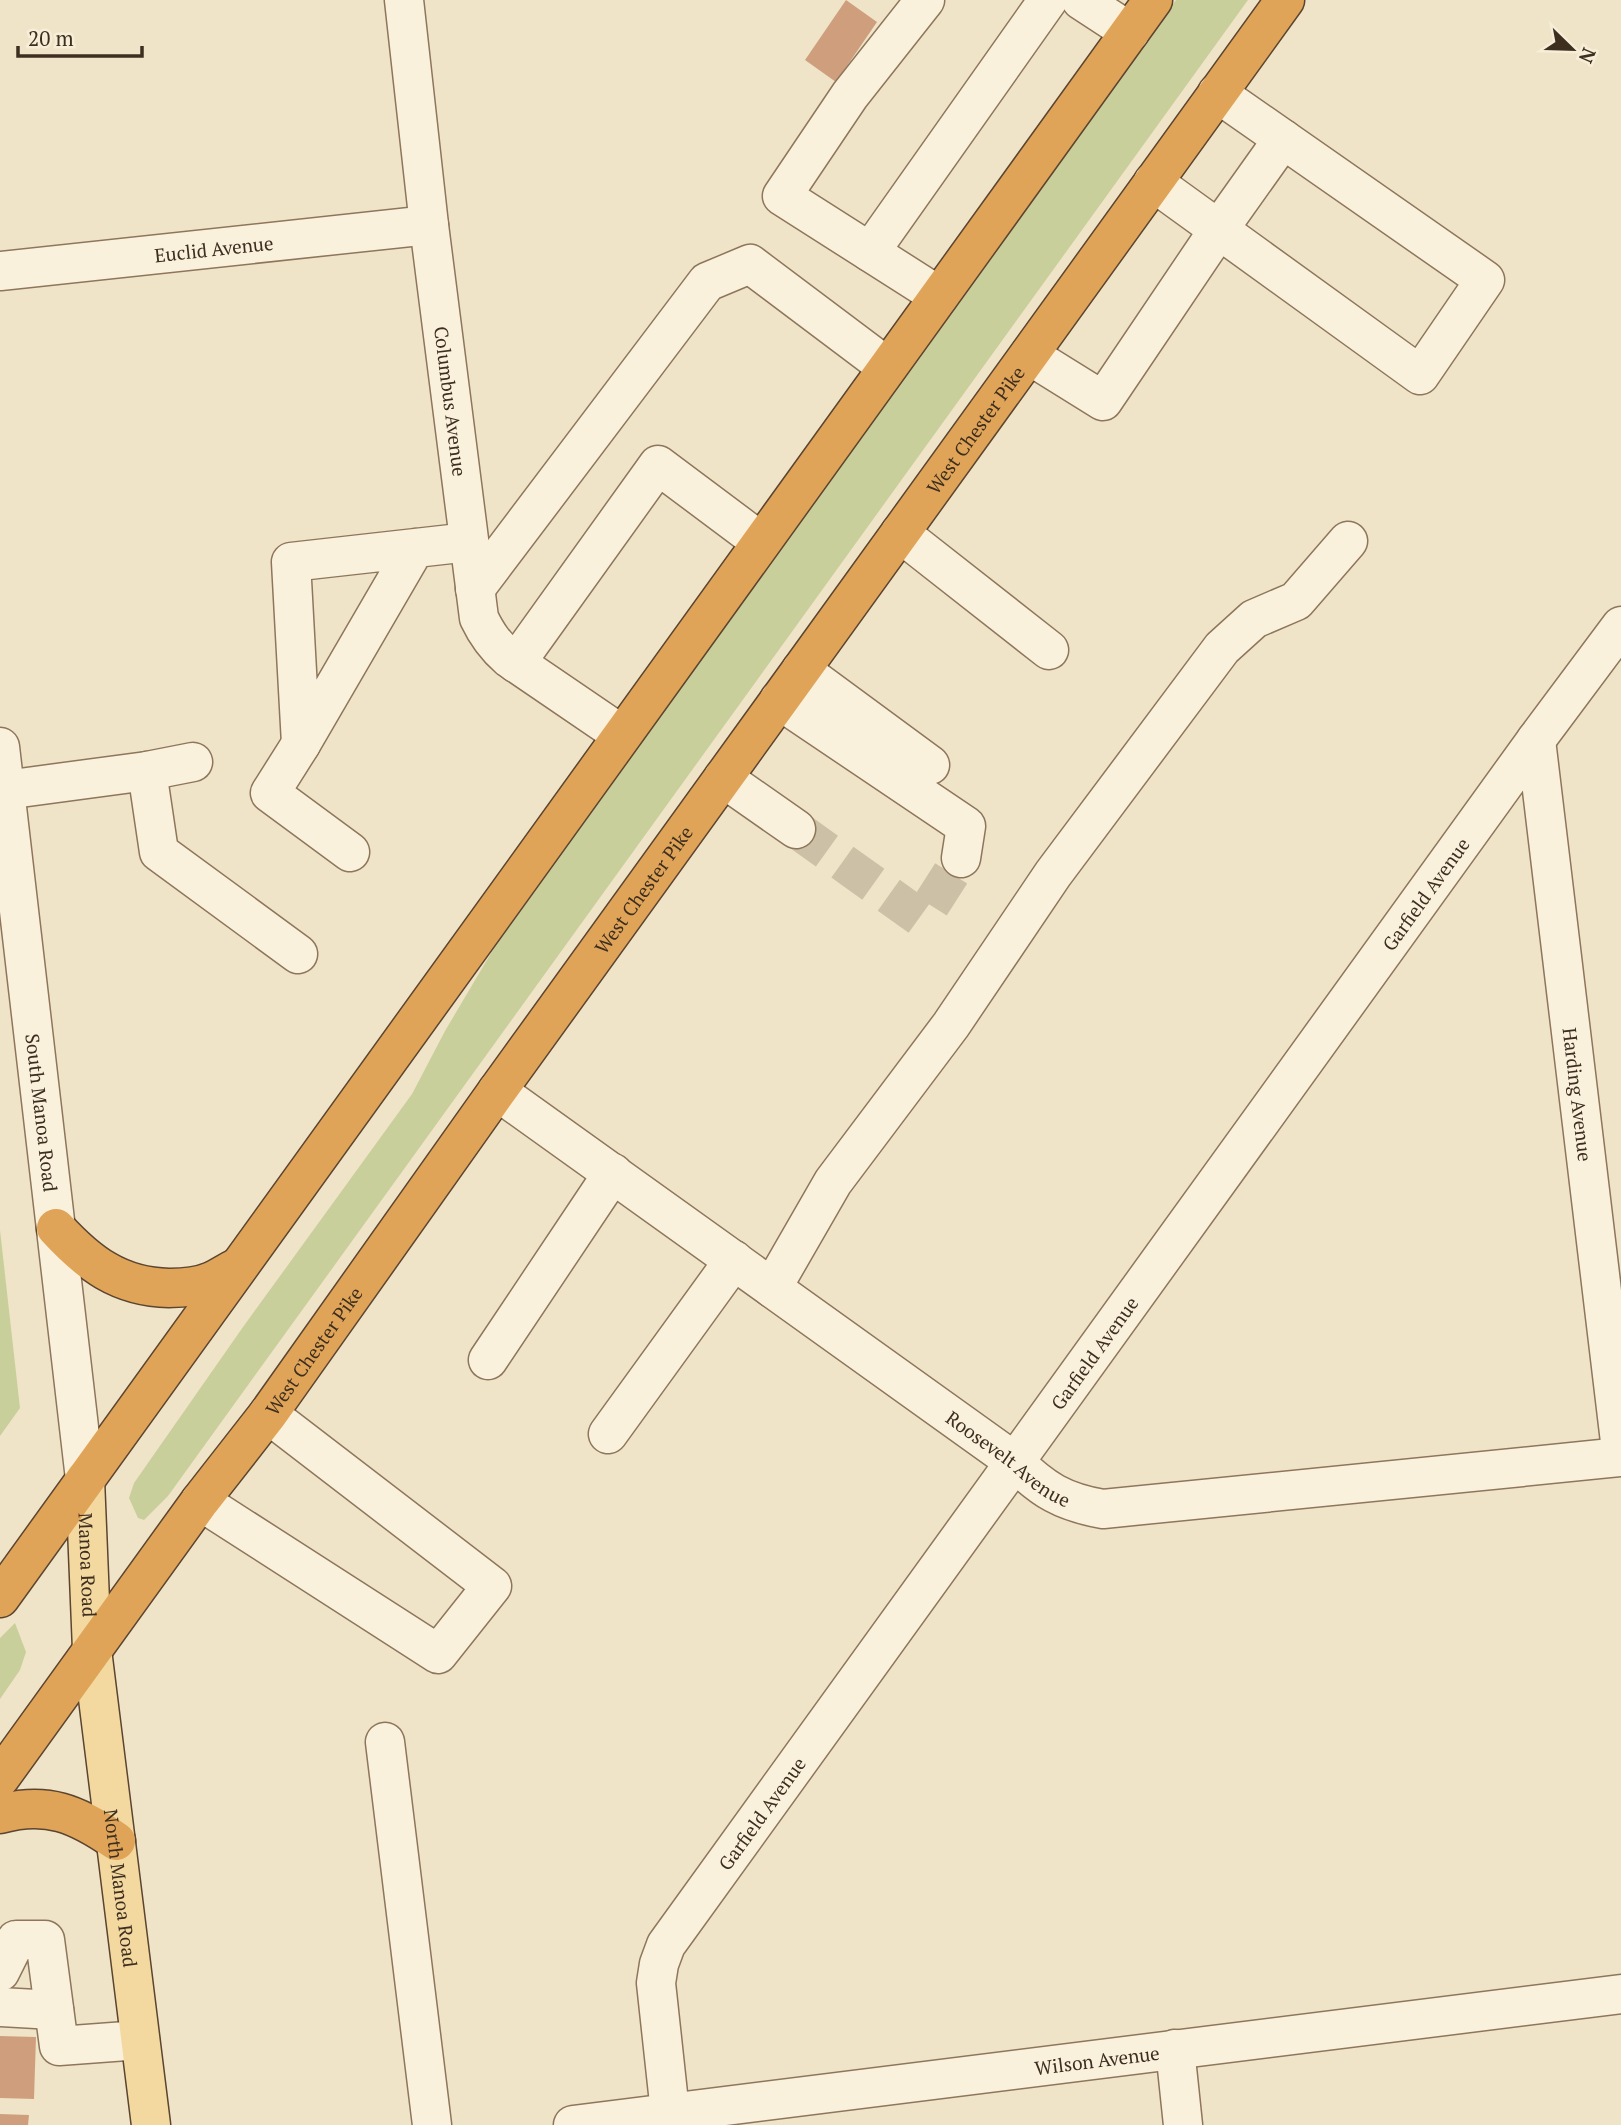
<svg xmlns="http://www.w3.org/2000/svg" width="1621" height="2125" viewBox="0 0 1621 2125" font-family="'PT Serif',serif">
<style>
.green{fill:#c9cf9b}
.building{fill:#cf9f7d}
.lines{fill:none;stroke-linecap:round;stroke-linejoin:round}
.minor-tunnel{stroke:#ccc0a6;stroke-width:38;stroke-dasharray:38 19;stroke-linecap:butt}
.minor-casing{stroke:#8d765c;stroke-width:41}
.major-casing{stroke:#5b4430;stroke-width:41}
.highway-casing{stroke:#5b4430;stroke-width:41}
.minor{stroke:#faf1dc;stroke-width:38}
.major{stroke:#f3d9a0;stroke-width:38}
.highway{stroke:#e0a458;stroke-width:38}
.labels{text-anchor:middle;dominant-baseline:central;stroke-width:6;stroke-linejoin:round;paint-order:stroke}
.street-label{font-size:19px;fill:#3d2e20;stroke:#f7eed8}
</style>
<rect width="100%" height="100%" fill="#f0e4c8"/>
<!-- green -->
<g class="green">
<polygon points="1176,0 1248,0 168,1496 144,1520 138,1518 129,1498 134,1483 243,1327 412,1094 445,1031 497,943 610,787 706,649"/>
<polygon points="0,1230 20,1408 0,1436"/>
<polygon points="15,1623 26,1652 20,1670 0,1699 0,1638"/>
</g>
<!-- building -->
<g class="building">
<polygon points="846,0 877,22 836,82 805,60"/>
<polygon points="0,2036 36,2037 34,2099 0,2098"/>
<polygon points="0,2114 29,2115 28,2125 0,2125"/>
</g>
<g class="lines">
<!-- minor-tunnel -->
<polyline class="minor-tunnel" points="796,829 922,919 961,858"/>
<!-- minor casing -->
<g class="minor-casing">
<g id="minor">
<path id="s1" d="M404,0L429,225L479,618C487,635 495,646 509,658L622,735"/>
<polyline points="925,0 850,95 782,196 939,296"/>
<polyline points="1081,0 1130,32"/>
<polyline points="1153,182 1420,375 1485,280 1217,93"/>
<polyline points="870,252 1048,0"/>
<path id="s2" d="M0,271L429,225"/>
<polyline points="1029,355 1103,401 1219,229 1283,139"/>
<polyline points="900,533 1049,650"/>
<polyline points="415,548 301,744 291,562 469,542"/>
<polyline points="475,589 707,282 750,264 887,367"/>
<polyline points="516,663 658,465 761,542"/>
<polyline points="801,670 930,765"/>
<polyline points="779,700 966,826 961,858"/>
<path id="s3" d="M1536,740L1621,1450"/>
<polyline points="301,744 270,793 350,852"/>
<path id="s4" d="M0,747L85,1479"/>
<polyline points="147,771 159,852 298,954"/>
<polyline points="723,778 796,829"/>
<polyline points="5,790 147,771 193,762"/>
<path id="s5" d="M497,1091L1015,1462C1043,1490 1063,1502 1103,1509L1621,1457"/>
<polyline points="772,1288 833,1182 951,1025 1053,874 1222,648 1254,619 1296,601 1348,541"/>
<polyline points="488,1360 613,1173"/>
<polyline points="608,1434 734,1260"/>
<polyline points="200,1501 438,1654 492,1586 268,1414"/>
<polyline points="385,1742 432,2125"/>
<polyline points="0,1972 16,1940 45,1940 59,2046 140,2040"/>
<polyline points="0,2007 54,2010"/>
<polyline points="1175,2049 1183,2125"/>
<path id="s6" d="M670,2112L656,1983L659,1964L666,1945L1536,740L1621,626"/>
<path id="s7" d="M573,2125L1621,1994"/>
</g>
</g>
<!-- major casing -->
<g class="major-casing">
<g id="major">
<path id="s8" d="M85,1479L92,1650L151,2125"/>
</g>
</g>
<!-- highway casing -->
<g class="highway-casing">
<g id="highway">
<path d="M56,1228C88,1263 119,1287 169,1288C183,1288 198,1287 212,1281C220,1277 228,1272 236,1268"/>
<polyline points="0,1598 1153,0"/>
<path id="s9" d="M0,1778L200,1501L268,1414L497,1091L1285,0"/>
<path d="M0,1814C47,1801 77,1814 116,1841"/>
</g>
</g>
<!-- minor -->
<use href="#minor" class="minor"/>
<!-- major -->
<use href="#major" class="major"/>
<!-- highway -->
<use href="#highway" class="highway"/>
</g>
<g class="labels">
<!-- street labels -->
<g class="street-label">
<text stroke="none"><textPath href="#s2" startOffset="215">Euclid Avenue</textPath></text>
<text stroke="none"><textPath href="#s1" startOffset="404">Columbus Avenue</textPath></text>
<text stroke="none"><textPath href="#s9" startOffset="1664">West Chester Pike</textPath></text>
<text stroke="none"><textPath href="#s9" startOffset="1097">West Chester Pike</textPath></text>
<text stroke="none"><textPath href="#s6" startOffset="1466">Garfield Avenue</textPath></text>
<text stroke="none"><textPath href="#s3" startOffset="357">Harding Avenue</textPath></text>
<text stroke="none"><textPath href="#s4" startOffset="368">South Manoa Road</textPath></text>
<text stroke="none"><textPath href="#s9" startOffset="530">West Chester Pike</textPath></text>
<text stroke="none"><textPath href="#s6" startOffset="900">Garfield Avenue</textPath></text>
<text stroke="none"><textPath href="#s5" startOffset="630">Roosevelt Avenue</textPath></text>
<text stroke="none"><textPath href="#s8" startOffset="86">Manoa Road</textPath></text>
<text stroke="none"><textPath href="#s6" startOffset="332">Garfield Avenue</textPath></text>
<text stroke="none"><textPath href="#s8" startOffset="411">North Manoa Road</textPath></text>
<text stroke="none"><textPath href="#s7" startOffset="528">Wilson Avenue</textPath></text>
</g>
</g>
<!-- north arrow -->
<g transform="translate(1572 49) rotate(113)" stroke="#f7eed8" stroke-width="5" paint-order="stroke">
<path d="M0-5L12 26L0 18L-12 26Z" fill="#3d2e20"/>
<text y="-10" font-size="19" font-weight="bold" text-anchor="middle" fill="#3d2e20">N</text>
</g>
<!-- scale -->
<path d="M18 46v10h124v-10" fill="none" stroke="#3d2e20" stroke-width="3.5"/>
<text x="28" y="46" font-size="21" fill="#3d2e20" stroke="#f7eed8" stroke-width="5" paint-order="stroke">20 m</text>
</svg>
